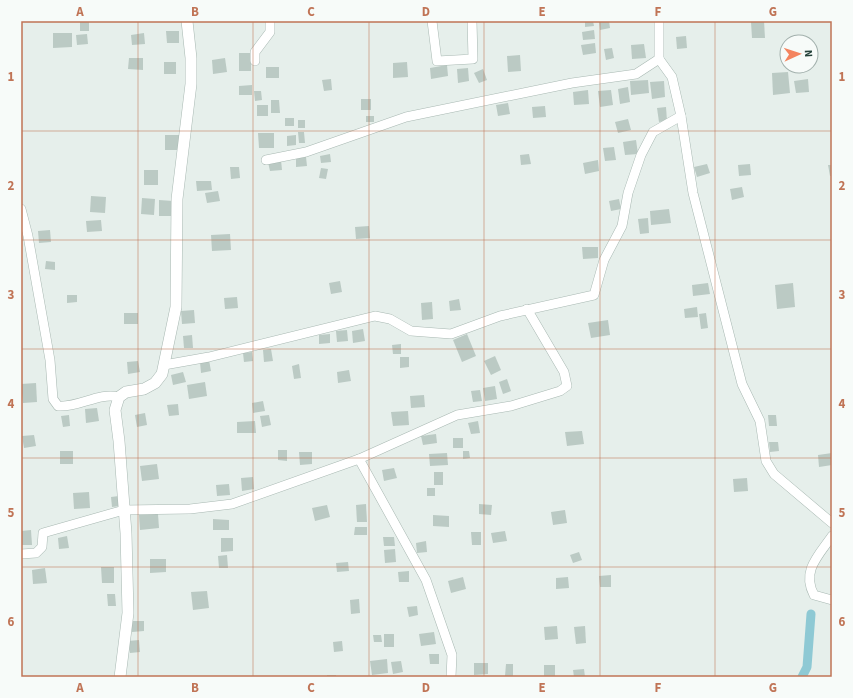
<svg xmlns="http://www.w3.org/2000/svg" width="853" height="698" viewBox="0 0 853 698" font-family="'Source Sans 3',sans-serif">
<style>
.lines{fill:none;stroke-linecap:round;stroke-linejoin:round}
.canal{stroke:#8ec9d4;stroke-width:9}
.building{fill:#bbcac4}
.minor-casing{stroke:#a8b8b2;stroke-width:10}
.tertiary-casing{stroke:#a8b8b2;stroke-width:12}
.minor{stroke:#fff;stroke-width:9}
.tertiary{stroke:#fff;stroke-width:11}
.grid{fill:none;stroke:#c07456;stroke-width:1;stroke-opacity:0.55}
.neatline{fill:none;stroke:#c07456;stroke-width:1.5}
.grid-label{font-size:13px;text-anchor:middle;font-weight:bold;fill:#c07456}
</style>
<rect width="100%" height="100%" fill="#e6efeb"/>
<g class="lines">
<!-- canal -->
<polyline class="canal" points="802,677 807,667 811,614"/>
</g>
<!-- building -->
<g class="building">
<rect x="80" y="21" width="9" height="10"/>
<polygon points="585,21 593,21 594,26 585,27"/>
<polygon points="599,21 609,21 610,28 600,30"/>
<polygon points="764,21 765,38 752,38 751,22"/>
<polygon points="594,30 595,39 583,40 582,32"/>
<polygon points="166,31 179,31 179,43 167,43"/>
<polygon points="53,33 72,33 72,47 53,48"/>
<polygon points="144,33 145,44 132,45 131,35"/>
<polygon points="87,34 88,44 77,45 76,35"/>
<polygon points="686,36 687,48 677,49 676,37"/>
<polygon points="595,43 596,53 583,55 581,45"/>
<polygon points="644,44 646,58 632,59 631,45"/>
<polygon points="612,48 614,58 606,60 604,49"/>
<rect x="239" y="53" width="12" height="18"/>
<polygon points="520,55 521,71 508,72 507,56"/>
<polygon points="129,58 143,58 143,70 128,69"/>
<polygon points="225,58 227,72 213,74 212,60"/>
<rect x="164" y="62" width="12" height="12"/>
<polygon points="407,62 408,77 393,78 393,63"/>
<polygon points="447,65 448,76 431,79 430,68"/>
<rect x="266" y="67" width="13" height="11"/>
<polygon points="468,68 469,81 458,83 457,69"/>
<polygon points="483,69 487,80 479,83 474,73"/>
<polygon points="788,72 790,93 773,95 772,73"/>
<polygon points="331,79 332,90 324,91 322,80"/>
<polygon points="808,79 809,92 796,93 794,81"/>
<polygon points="648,80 649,93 631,95 630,81"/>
<polygon points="664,81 665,97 652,99 650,82"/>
<polygon points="252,85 252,95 239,95 239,86"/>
<polygon points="628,87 630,102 620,104 618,89"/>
<polygon points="588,90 589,104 574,105 573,92"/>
<polygon points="611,90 613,105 600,107 598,91"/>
<polygon points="254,91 261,91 262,100 255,101"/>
<rect x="361" y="99" width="10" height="11"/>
<polygon points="271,100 279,100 280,113 271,113"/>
<polygon points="508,103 510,114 498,116 496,105"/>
<rect x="257" y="105" width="11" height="11"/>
<polygon points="545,106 546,117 533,118 532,107"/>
<polygon points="666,107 667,121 659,122 657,108"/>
<rect x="366" y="116" width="8" height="6"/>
<rect x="285" y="118" width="9" height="8"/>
<polygon points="628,119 631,130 618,133 615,122"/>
<rect x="298" y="120" width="7" height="8"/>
<polygon points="298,132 304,132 305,143 299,143"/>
<polygon points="258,133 274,133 274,148 259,148"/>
<rect x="165" y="135" width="17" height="15"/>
<polygon points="296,135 296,145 287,146 287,136"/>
<polygon points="636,140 638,154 625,155 623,142"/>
<polygon points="614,147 616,160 605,161 603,148"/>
<polygon points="330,154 331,162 321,163 320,156"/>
<polygon points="529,154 531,164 521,165 520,155"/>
<polygon points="306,157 307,166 296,167 296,158"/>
<polygon points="281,160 282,170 270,171 268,162"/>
<polygon points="598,160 599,171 585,174 583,163"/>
<polygon points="707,164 710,173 697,177 694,167"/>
<polygon points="750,164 751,175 739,176 738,165"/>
<polygon points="828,165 832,165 832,176 830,176"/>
<polygon points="230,167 239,167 240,178 231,179"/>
<polygon points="321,168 328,169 326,179 319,178"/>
<rect x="144" y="170" width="14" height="15"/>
<polygon points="196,181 211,181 212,190 197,191"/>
<polygon points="742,187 744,197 732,200 730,189"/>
<polygon points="218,191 220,201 207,203 205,193"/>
<polygon points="91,196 106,197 105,213 90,212"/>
<polygon points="142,198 155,199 154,215 141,214"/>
<polygon points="619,199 621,209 611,211 609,201"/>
<polygon points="159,200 173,201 173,216 159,216"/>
<polygon points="669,209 671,223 651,225 650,211"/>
<polygon points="648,218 649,233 640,234 638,219"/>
<polygon points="101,220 102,231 87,232 86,221"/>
<polygon points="369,226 370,238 356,239 355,227"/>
<polygon points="50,230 51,242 39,243 38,231"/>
<polygon points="230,234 231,250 212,251 211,235"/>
<polygon points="582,247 598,247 598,258 583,259"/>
<polygon points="46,261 55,262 55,270 45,269"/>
<polygon points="340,281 342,292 331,294 329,283"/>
<polygon points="708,283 710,294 693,296 692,285"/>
<polygon points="793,283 795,307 777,309 775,285"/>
<polygon points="67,295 77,295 77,302 67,303"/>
<polygon points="237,297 238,308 225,309 224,298"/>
<polygon points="459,299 461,310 450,311 449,301"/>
<polygon points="432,302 433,319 422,320 421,303"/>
<polygon points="697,307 698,317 685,318 684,309"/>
<polygon points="194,310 195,323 182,324 181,311"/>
<rect x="124" y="313" width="14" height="11"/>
<polygon points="706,313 708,328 701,329 699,314"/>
<polygon points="608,320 610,335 591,338 588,323"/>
<polygon points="363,329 365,341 353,343 352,331"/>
<polygon points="347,330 348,341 337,342 336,331"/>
<polygon points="330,334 330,343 319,344 319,335"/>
<polygon points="467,334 476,356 462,362 453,340"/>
<polygon points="192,335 193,348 184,348 183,336"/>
<polygon points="401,344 401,354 393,354 392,345"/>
<polygon points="271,349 273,361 264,362 263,350"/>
<polygon points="252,352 253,361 244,362 243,353"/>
<polygon points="495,356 501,370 491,375 484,361"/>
<polygon points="400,357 409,357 409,367 400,368"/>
<polygon points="209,360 211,371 201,373 200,362"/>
<polygon points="138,361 140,372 128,374 127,362"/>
<polygon points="299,364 301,378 294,379 292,366"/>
<polygon points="349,370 351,381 338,383 337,372"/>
<polygon points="183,372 186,382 173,385 171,375"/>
<polygon points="507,379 511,391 503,394 499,382"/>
<polygon points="205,382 207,396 189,399 187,385"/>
<polygon points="36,383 37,402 23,403 21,384"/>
<polygon points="495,386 497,399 485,401 483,388"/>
<polygon points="480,390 482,401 473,402 471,391"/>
<polygon points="424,395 425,407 411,408 410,396"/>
<polygon points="263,401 265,411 253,413 252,403"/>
<polygon points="178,404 179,415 169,416 167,405"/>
<polygon points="97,408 99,421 86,423 85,409"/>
<polygon points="408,411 409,425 393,426 391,412"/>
<polygon points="145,413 147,425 137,427 135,415"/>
<polygon points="69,415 70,426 63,427 61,416"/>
<polygon points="269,415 271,425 262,427 260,416"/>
<polygon points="768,415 776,415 777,426 769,426"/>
<polygon points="255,421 256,433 237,433 237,422"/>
<polygon points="478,421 480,433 471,434 468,423"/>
<polygon points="582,431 584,444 567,446 565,432"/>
<polygon points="436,434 437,443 423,445 421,436"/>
<polygon points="34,435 36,446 24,448 22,436"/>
<rect x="453" y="438" width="10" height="10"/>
<polygon points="769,442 778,442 779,451 770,452"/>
<polygon points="278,450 287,450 287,461 278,460"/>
<rect x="60" y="451" width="13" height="13"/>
<polygon points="463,451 469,451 470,458 463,459"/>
<polygon points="299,452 312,452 312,464 300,465"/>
<polygon points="447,453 448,465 430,466 429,454"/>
<polygon points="832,453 832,465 819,467 818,455"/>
<polygon points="157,464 159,479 142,481 140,466"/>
<polygon points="394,468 397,478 384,481 382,470"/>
<rect x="434" y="472" width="9" height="13"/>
<polygon points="253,477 254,489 242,491 241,478"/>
<polygon points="747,478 748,491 734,492 733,479"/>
<polygon points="229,484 230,495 217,496 216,485"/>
<rect x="427" y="488" width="8" height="8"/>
<polygon points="89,492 90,508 74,509 73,493"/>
<polygon points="119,496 120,506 112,507 111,497"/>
<polygon points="366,504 367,522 357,522 356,505"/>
<polygon points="479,504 492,505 491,515 479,514"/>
<polygon points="327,505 330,517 315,521 312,508"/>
<polygon points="565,510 567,523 553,525 551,512"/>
<polygon points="158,514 159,528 140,530 139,515"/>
<polygon points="433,515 449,516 449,527 433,526"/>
<polygon points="213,519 229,520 229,530 213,530"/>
<polygon points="355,527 367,527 367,535 354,535"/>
<polygon points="31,530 32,545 21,545 21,531"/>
<polygon points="505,531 507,541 493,543 491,533"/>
<polygon points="471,532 481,532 481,545 472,545"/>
<polygon points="67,536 69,548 59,549 58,538"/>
<polygon points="383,537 394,537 395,546 384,546"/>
<polygon points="221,538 233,538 233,551 221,552"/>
<polygon points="426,541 427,552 417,553 416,543"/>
<polygon points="395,549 396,562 385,563 384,550"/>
<polygon points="579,552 582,560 573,563 570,555"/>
<polygon points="227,555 228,568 219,568 218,556"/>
<polygon points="150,559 166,559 166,572 150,573"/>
<polygon points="348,562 349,571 337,572 336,563"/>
<polygon points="101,567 114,567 114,583 102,583"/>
<polygon points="45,568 47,583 33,584 32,570"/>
<polygon points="409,571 409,582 399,582 398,572"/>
<polygon points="611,575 611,587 600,587 599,576"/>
<polygon points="463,577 466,589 451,593 448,581"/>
<polygon points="568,577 569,588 556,589 556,578"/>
<polygon points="207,591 209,608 193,610 191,592"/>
<polygon points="107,594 115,594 116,606 108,606"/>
<polygon points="359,599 360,613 351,614 350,600"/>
<polygon points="417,606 418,615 409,617 407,607"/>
<polygon points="131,621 144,621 144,631 132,632"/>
<polygon points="557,626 558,639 545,640 544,627"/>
<polygon points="585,626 586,643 576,644 574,627"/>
<polygon points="434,632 436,644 421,646 419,634"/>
<rect x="384" y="634" width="10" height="13"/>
<polygon points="373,635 381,635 382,642 374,642"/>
<polygon points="139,640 140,652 130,653 128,641"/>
<polygon points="342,641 343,651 334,652 333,642"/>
<polygon points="429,654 439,654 439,664 430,664"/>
<polygon points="387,659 388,673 372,675 370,661"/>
<polygon points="401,661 403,672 393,674 391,662"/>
<polygon points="474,663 488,663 488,674 474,675"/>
<polygon points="506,664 513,664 513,676 505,676"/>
<rect x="544" y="665" width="11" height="12"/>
<polygon points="584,669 585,677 574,677 573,670"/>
<rect x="327" y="675" width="9" height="2"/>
</g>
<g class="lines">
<!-- minor casing -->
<g class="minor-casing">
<g id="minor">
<polyline points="432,21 437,61 473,59 472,21"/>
<polyline points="255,61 255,52 270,32 270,21"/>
<polyline points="681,116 693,193 742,384 760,421 766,461 774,474 832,523"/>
<polyline points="266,160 306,152 406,117 572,83 636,74 659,59 659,21"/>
<path d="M21,209L28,236L50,360L53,399L58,406C79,408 98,392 119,397"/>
<polyline points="164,365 209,357 375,316 390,319 411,331 451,334 500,316 594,295 604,260 622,226 628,193 641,155 653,132 681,116 672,77 659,59"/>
<polyline points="359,459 426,580 452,655 451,677"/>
<path d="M832,536C819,555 801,571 814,595L832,600"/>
<polyline points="21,554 36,553 42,547 43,533 124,510 190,509 232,504 359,459 457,415 511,406 560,391 567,386 564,372 527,309"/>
</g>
</g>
<!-- tertiary casing -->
<g class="tertiary-casing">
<polyline id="tertiary" points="120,677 128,613 126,533 119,441 115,410 119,397 126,392 144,389 155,383 162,374 176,307 177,199 191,84 191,58 187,21"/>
</g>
<!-- minor -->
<use href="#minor" class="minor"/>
<!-- tertiary -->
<use href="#tertiary" class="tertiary"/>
</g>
<!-- grid -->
<path class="grid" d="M138,21V677M253,21V677M369,21V677M484,21V677M600,21V677M715,21V677M21,131H832M21,240H832M21,349H832M21,458H832M21,567H832"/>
<!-- border -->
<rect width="853" height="698" fill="none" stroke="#f7fbf9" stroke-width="44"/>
<!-- north arrow -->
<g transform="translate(799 54) rotate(87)"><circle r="19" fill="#f7fbf9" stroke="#a3b1ad"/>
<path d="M0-3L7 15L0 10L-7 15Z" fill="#f4845f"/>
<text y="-6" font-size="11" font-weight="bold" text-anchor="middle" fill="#24423a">N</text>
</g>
<rect x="22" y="22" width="809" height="654" class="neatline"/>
<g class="grid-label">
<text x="80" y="16">A</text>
<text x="195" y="16">B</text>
<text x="311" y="16">C</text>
<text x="426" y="16">D</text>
<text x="542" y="16">E</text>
<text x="658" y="16">F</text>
<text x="773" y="16">G</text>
<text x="11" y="81">1</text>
<text x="842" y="81">1</text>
<text x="11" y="190">2</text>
<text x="842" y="190">2</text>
<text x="11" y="299">3</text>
<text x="842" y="299">3</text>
<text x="11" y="408">4</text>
<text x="842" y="408">4</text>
<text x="11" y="517">5</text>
<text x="842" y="517">5</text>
<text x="11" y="626">6</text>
<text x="842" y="626">6</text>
<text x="80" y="692">A</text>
<text x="195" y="692">B</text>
<text x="311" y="692">C</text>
<text x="426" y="692">D</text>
<text x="542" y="692">E</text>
<text x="658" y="692">F</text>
<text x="773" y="692">G</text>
</g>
</svg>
